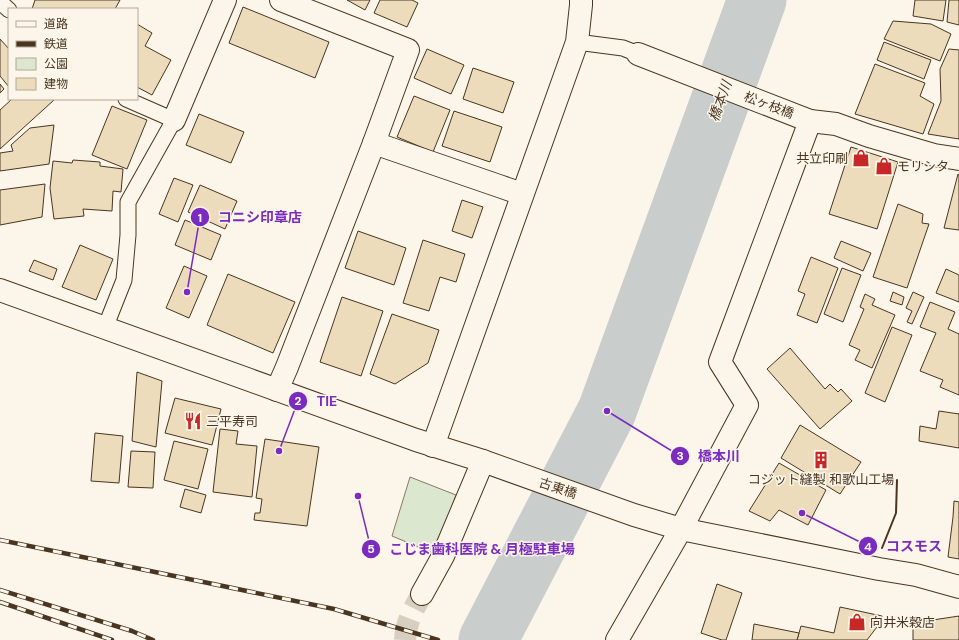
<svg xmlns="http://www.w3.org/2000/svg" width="959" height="640" viewBox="0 0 959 640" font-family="'DM Sans','Noto Sans JP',sans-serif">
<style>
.green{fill:#dce7d0;stroke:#887966}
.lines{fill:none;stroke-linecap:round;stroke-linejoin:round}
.river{stroke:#c9cecd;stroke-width:59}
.building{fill:#ecdcbc;stroke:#4a3520}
.minor-tunnel{stroke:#d8cfc1;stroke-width:22;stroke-dasharray:22 11;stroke-linecap:butt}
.service-casing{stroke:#4a3520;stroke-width:17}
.minor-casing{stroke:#4a3520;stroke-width:24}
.tertiary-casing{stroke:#4a3520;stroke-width:24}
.service{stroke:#fbf6e9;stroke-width:15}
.minor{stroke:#fbf6e9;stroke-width:22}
.tertiary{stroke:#fbf6e9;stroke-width:22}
.rail-casing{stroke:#4a3520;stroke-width:4.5}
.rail{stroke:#fbf6e9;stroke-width:3;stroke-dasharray:9;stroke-linecap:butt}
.wall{stroke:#4a3520;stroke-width:2}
.labels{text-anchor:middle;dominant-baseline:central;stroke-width:3;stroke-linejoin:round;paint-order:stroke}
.street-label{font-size:13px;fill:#4a3520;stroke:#fbf6e9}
.poi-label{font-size:13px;fill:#4a3520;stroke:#fbf6e9;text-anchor:start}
.water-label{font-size:14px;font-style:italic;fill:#4a3520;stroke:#fbf6e9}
.leader{fill:none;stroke:#7b2cbf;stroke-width:1.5}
.callout-dot{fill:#7b2cbf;stroke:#fbf6e9;stroke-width:1.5}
.mark-label{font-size:12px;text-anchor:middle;font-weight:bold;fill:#fff}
.callout-label{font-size:14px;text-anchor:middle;font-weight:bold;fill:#7b2cbf;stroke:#fbf6e9;stroke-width:3;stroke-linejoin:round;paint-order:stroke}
</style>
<rect width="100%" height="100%" fill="#fbf6e9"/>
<!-- green -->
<polygon class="green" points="410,477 456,495 435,554 392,536"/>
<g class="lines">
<!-- river -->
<polyline class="river" points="488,640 607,411 757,0"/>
</g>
<!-- building -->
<g class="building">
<polygon points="35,0 120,0 115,9 32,9"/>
<polygon points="347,0 370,0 365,10"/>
<polygon points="380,0 412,0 418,3 407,27 374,13"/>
<polygon points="915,0 946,0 943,21 913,16"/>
<polygon points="949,0 959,0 959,25 947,22"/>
<polygon points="243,7 329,42 315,78 229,43"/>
<polygon points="893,21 931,24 951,34 940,61 884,39"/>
<polygon points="137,24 152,33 145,46 171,60 152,95 137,87"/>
<polygon points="0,39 9,49 9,87 0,76"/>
<polygon points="884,42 931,60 924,79 877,60"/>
<polygon points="427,49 464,65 451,94 414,78"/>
<polygon points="949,49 959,50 959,139 928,134 941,101 940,69"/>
<polygon points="875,64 925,83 920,96 934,104 923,134 855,114"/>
<polygon points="473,68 514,82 503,113 463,99"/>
<polygon points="0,84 4,89 0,93"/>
<polygon points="414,96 450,110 433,152 397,137"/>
<polygon points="12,99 54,99 54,100 0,149 0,110"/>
<polygon points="112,106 147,120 127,169 92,155"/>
<polygon points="454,111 502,127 490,162 442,146"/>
<polygon points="199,114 244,132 231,163 186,145"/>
<polygon points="54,125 49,164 0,171 0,153 13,151 11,145 30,128"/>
<polygon points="851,147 898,162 877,229 829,214"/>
<polygon points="73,160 100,162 100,166 123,169 121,192 113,191 112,211 83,209 84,216 54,219 50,188 53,161 72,163"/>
<polygon points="958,174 959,175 959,230 944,228"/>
<polygon points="174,178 193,185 178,222 159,214"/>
<polygon points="45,184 42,217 0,225 0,190"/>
<polygon points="200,185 237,201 225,229 188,212"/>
<polygon points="462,200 483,207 472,238 452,231"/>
<polygon points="898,204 923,214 922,223 929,224 907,288 873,277"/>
<polygon points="185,220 221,235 211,260 175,245"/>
<polygon points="358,231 406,248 394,285 345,268"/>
<polygon points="423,240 465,254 456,282 440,277 429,311 403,303"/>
<polygon points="841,241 871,253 863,271 834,258"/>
<polygon points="80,245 113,259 96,300 62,287"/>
<polygon points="811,257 838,268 817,323 797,315 805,294 798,291"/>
<polygon points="34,260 57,269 53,280 29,271"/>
<polygon points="184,266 207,276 189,318 166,308"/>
<polygon points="842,268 861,275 843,322 824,314"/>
<polygon points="946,269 959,275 959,302 936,293"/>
<polygon points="228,274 295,302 273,353 207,325"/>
<polygon points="893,292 904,297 902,305 890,301"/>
<polygon points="913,292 924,297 912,324 907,322 912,311 906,308"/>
<polygon points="865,294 875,299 872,305 895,315 872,368 855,360 860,350 849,345 864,309 860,307"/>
<polygon points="342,297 383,311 361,376 320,362"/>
<polygon points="930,302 955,312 948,329 959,334 959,395 940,387 943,380 920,371 936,333 920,327"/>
<polygon points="392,314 439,330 428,363 395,384 370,374"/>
<polygon points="892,327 912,335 885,402 865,393"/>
<polygon points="790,348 825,389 830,384 838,392 841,389 852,401 820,429 767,369"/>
<polygon points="137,372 162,381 156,447 132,441"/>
<polygon points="175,398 221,409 212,445 165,433"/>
<polygon points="939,411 959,414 959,448 919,441 920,426 936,429"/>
<polygon points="800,425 861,462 840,494 781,458"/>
<polygon points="220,429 238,431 236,444 257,446 252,497 213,492"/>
<polygon points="95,433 123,436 119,483 91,481"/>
<polygon points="265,439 319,447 307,526 254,520 255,513 260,513 262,499 256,498"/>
<polygon points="174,441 208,449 198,489 164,480"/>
<polygon points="131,451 155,452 153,488 128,487"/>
<polygon points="779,463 826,490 808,525 779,510 770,521 749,511"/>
<polygon points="185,489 206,495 201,513 180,507"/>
<polygon points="954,501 959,502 959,559 948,557 953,517"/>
<polygon points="717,584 742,593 726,640 722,640 701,633"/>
<polygon points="840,607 882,616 880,623 867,640 797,640 801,626 834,633"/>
<polygon points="959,616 959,640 913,640 913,623"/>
<polygon points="754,624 799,633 797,640 752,640"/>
</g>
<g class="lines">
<!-- minor-tunnel -->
<path class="minor-tunnel" d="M405,640C406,622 413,610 422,594"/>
<!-- service casing -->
<g class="service-casing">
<g id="service">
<polyline points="0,2 9,10"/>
<polyline points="577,42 623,48 638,54"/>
<polyline points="105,328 124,280 128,235 128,202 174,120 126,99"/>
</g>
</g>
<!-- minor casing -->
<g class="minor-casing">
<g id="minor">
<polyline points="638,54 810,121 836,124 869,136 934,155 959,159"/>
<polyline points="174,120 225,0"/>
<polyline points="374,143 499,186 522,194"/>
<polyline points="277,390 287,367 374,143 408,50 281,0"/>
<polyline points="433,446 577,42 581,5 581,0"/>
<polyline points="422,594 443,556 483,461"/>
<polyline points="617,640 681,529 747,405 720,362 810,121"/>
</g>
</g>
<!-- tertiary casing -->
<g class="tertiary-casing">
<polyline id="tertiary" points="0,290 416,440 483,461 634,515 681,529 879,569 916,575 959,587"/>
</g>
<!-- service -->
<use href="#service" class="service"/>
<!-- minor -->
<use href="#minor" class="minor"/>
<!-- tertiary -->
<use href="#tertiary" class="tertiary"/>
<!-- rail casing -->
<g class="rail-casing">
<g id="rail">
<polyline points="0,540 334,609 438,640"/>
<polyline points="0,590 132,631 153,640"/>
<polyline points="0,602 112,640"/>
</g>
</g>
<!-- rail -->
<use href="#rail" class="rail"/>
<!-- wall -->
<polyline class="wall" points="882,548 896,513 897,480"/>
</g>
<!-- icons -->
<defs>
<g id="shop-bare" transform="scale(1.38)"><path d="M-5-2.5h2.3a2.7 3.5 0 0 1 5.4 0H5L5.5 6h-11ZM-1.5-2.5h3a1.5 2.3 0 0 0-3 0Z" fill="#c62828" stroke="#fbf6e9" stroke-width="2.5" paint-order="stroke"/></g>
<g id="restaurant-bare" transform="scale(1.38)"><path d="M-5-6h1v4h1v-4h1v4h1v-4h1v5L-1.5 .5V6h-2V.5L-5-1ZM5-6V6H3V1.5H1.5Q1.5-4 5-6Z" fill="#c62828" stroke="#fbf6e9" stroke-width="2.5" paint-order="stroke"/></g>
<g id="building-bare" transform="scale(1.38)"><path d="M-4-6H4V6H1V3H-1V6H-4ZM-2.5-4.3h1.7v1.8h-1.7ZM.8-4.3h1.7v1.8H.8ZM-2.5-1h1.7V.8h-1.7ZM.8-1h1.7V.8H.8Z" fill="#c62828" stroke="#fbf6e9" stroke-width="2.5" paint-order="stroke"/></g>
</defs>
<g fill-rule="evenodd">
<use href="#shop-bare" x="861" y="158"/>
<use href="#shop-bare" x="884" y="166"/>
<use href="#restaurant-bare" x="193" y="421"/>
<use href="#building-bare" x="821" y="460"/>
<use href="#shop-bare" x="857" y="622"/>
</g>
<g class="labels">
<!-- street labels -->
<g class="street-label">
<text transform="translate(769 105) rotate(21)">松ヶ枝橋</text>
<text transform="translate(558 488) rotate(19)">古東橋</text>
</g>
<!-- poi labels -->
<g class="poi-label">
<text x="848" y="158" text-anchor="end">共立印刷</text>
<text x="897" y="166">モリシタ</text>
<text x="206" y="421">三平寿司</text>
<text x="821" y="479" text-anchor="middle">コジット縫製 和歌山工場</text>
<text x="870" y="622">向井米穀店</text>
</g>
<!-- water labels -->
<g class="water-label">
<text transform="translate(720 101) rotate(-70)">橋本川</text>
</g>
</g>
<!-- callouts -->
<path class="leader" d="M187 292L200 217M279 451L298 401M607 411L680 456M802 513L868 546M358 496L371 549"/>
<g class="callout-dot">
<circle cx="187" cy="292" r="4"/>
<circle cx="279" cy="451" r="4"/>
<circle cx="607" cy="411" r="4"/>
<circle cx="802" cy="513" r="4"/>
<circle cx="358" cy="496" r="4"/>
<circle cx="200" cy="217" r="10"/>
<circle cx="298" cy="401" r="10"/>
<circle cx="680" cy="456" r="10"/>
<circle cx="868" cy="546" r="10"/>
<circle cx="371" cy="549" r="10"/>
</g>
<g class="mark-label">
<text x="200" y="222">1</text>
<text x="298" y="405">2</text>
<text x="680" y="460">3</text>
<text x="868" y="551">4</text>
<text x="371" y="553">5</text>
</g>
<g class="callout-label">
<text x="260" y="222">コニシ印章店</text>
<text x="327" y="406">TIE</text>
<text x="719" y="461">橋本川</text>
<text x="914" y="551">コスモス</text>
<text x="482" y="554">こじま歯科医院 &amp; 月極駐車場</text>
</g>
<!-- legend -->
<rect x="8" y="8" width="130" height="92" fill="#fbf6e9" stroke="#b4a999"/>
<rect x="16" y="21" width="20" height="6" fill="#fbf6e9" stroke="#b4a999"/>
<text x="44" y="28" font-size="12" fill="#4a3520">道路</text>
<rect x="16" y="41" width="20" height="6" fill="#4a3520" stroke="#b4a999"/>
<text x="44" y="48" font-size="12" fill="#4a3520">鉄道</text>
<rect x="16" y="58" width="20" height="12" fill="#dce7d0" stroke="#b4a999"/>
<text x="44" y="68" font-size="12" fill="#4a3520">公園</text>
<rect x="16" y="78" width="20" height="12" fill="#ecdcbc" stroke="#b4a999"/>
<text x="44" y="88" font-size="12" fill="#4a3520">建物</text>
</svg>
